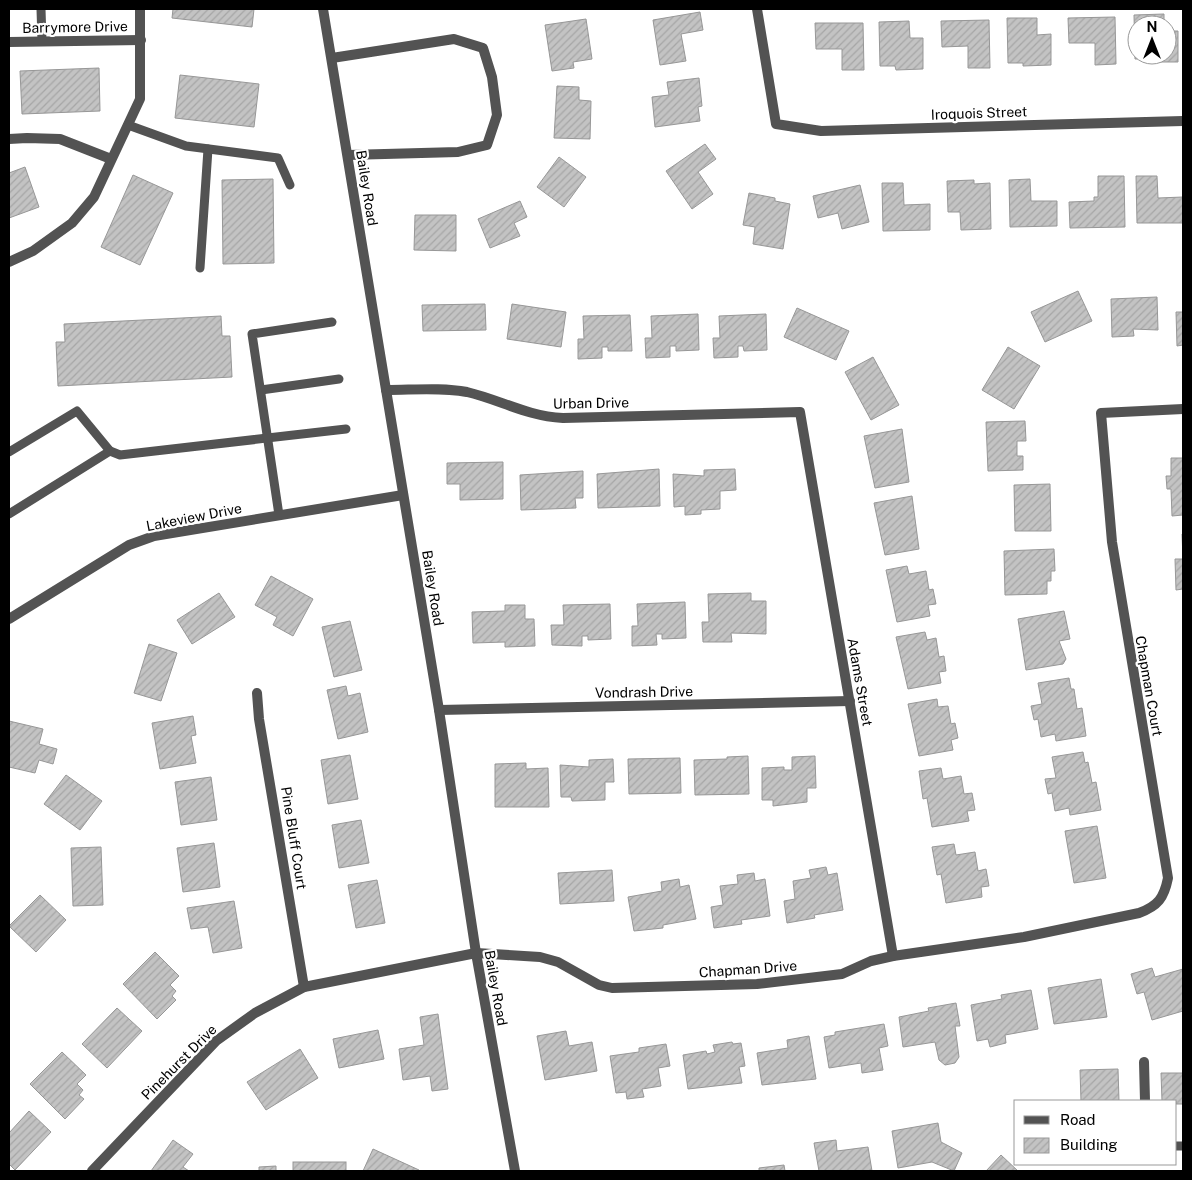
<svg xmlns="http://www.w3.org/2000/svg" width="1192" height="1180" viewBox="0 0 1192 1180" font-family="'Public Sans',sans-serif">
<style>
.building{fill:url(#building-hatch);stroke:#979797}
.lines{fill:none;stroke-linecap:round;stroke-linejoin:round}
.service{stroke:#535353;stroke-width:9}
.minor{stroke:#535353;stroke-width:10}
.tertiary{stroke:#535353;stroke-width:10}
.labels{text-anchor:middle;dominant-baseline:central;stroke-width:4.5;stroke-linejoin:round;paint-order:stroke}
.street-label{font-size:14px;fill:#000;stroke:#fff}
</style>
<defs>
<pattern id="building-hatch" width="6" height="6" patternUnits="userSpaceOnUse" patternTransform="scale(1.25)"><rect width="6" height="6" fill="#c3c3c3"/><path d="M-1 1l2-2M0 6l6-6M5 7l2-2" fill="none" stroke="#a6a6a6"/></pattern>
</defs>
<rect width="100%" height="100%" fill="#fff"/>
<!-- building -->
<g class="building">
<polygon points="173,9 254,9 252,27 172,18"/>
<polygon points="700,12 703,30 681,34 686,61 660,65 653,20"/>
<polygon points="1164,14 1164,25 1137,25 1137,55 1167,55 1167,31 1178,31 1178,62 1150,62 1150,59 1135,59 1134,15"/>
<polygon points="1115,17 1116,64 1095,65 1095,43 1069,43 1068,18"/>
<polygon points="1007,18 1037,18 1037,35 1051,34 1051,65 1023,66 1023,63 1008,63"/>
<polygon points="586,19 592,59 573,62 574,68 552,71 545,25"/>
<polygon points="989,20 990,68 968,68 968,46 942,47 941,21"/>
<polygon points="909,21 910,38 923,38 923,69 896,70 895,66 880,66 879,22"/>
<polygon points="815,23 863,23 864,70 842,70 842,49 816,49"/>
<polygon points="99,68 100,111 22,114 20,71"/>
<polygon points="180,75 259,84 254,127 175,118"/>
<polygon points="699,78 702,106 698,107 700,121 655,127 652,97 669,95 667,82"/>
<polygon points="557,86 579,87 579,100 591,101 590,139 554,138"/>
<polygon points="705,144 716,159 698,172 713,194 692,209 666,171"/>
<polygon points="559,157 586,177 564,207 537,187"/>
<polygon points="25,167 39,207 9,218 9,173"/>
<polygon points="133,175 173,193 140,265 101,247"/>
<polygon points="1098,176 1124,176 1125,227 1070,228 1069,202 1094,201 1094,197 1098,197"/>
<polygon points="1136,176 1157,176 1158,198 1183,197 1183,223 1137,223"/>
<polygon points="273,179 274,263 223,264 222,180"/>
<polygon points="1030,179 1031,201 1057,201 1057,226 1010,227 1009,180"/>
<polygon points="974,180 974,184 990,183 991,229 961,230 960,212 948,212 947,181"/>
<polygon points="882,183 903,183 904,205 930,204 930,230 883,231"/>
<polygon points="860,185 869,222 842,229 838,213 818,218 813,196"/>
<polygon points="749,193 775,198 775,201 790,204 783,249 753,244 755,227 743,225"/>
<polygon points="520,201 527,217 514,223 520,236 490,248 478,219"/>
<polygon points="415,215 456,215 456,251 414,250"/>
<polygon points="1078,291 1092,321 1045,342 1031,312"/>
<polygon points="1157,297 1158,330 1133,329 1134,336 1112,337 1111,299"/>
<polygon points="485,304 486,330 423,331 422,305"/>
<polygon points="512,304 566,312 561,347 507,339"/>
<polygon points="797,308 849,331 836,360 784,337"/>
<polygon points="1176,312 1183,312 1183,345 1177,346"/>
<polygon points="698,314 699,350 676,351 676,346 670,346 670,357 646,358 645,338 652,338 651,316"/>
<polygon points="766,314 767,350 744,351 743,346 738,346 738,357 714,358 713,338 720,338 719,316"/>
<polygon points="630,315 632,351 608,351 608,347 602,347 602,358 578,359 578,339 584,339 583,316"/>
<polygon points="221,316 222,336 230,336 232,377 58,386 56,342 65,342 64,324"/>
<polygon points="1008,347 1040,366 1014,409 982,390"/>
<polygon points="873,357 899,405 871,420 845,372"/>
<polygon points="1025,421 1026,441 1017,441 1017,456 1023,456 1023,470 988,471 986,422"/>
<polygon points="902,429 909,482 875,488 864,436"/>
<polygon points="1171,458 1183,458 1183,515 1172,516 1171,489 1167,489 1166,476 1171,476"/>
<polygon points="503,462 503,499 460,500 460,484 447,484 447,463"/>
<polygon points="659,469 660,506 598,508 597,474"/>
<polygon points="735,469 736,490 720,491 720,509 701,510 701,514 685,515 685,506 674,507 673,474 704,476 704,470"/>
<polygon points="583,471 583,498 575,498 576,508 521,510 520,475"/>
<polygon points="1050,484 1051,531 1015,531 1014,485"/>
<polygon points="912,496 919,549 885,555 874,503"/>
<polygon points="1182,534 1183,534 1183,589 1176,590 1175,559 1183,559"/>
<polygon points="1054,549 1055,571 1051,571 1051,581 1047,581 1047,594 1005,595 1004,551"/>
<polygon points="907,566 909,574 926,571 929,590 933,589 936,604 928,605 930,616 897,622 886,570"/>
<polygon points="271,576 313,599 293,636 273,625 277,617 255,605"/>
<polygon points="219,593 235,617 192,644 177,620"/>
<polygon points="751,593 751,601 766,601 766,634 731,633 732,642 703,642 702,622 709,622 708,594"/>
<polygon points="685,602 686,638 662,639 662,634 656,634 657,645 632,646 632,626 638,626 637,604"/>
<polygon points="610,604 611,639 588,640 588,636 582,636 582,646 552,645 551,625 564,625 563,605"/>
<polygon points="505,605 525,605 525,619 534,619 535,646 505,647 505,642 473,643 472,612 505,611"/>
<polygon points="1064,611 1070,639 1059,641 1066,659 1063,664 1026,670 1018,619"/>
<polygon points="350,621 362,670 334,677 322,627"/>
<polygon points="925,632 927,640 936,638 939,657 944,656 946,671 939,672 941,683 908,689 896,637"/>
<polygon points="149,644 177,653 161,701 134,693"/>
<polygon points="1069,678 1071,689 1074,689 1077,709 1082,708 1086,736 1056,741 1055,734 1041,737 1038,719 1034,720 1031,706 1042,704 1038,683"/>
<polygon points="346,686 348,696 360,693 368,732 338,739 327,690"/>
<polygon points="937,699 938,707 948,706 951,724 955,723 958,738 951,740 953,750 919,756 908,704"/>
<polygon points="193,716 196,735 191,736 196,763 160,769 152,723"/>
<polygon points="9,721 43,729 39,744 57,749 53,764 39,760 35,773 9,767"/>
<polygon points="1083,752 1085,763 1088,762 1092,783 1096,782 1101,810 1070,815 1069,808 1055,811 1052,793 1048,794 1045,779 1056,778 1052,757"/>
<polygon points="350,755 358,799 328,804 321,760"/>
<polygon points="748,756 749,794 695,795 694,760 727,759 727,757"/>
<polygon points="815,756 816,788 807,788 807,802 773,806 773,800 762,800 762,768 784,767 784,770 792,770 792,757"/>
<polygon points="680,758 681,793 629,794 628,759"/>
<polygon points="613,759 614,782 605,782 605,800 572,801 571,797 561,797 560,765 589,767 589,760"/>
<polygon points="526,763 526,769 548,768 549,807 495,807 495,764"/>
<polygon points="941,768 943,779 961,776 964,794 972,793 975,810 967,811 969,821 932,827 927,798 923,799 919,771"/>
<polygon points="66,775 102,801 80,830 44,804"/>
<polygon points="211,777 217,820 181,825 175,782"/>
<polygon points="361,820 369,863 339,868 332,825"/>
<polygon points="1097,826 1106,878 1074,883 1065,831"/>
<polygon points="214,843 220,887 183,892 177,848"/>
<polygon points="954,844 956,855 975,852 978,871 986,869 989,886 981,887 982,897 946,903 941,874 937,875 932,847"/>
<polygon points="101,847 103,905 73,906 71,848"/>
<polygon points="826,867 828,875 837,873 843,910 814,915 815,918 787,923 784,901 795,899 793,881 811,878 809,870"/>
<polygon points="612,870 614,901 560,904 558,873"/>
<polygon points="754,873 755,881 765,879 770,916 741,920 742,924 714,928 711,907 723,905 720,886 738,884 737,875"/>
<polygon points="679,879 680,887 689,885 696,919 663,925 663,928 634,931 628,897 662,891 661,882"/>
<polygon points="377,880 385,923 356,928 348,885"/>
<polygon points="40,895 66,920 36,952 9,926"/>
<polygon points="234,901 242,948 213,953 208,927 191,929 187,908"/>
<polygon points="155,952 179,976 170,985 176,991 172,996 176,1000 157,1019 123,984"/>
<polygon points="1152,968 1155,977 1183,969 1183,1011 1152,1020 1144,992 1137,994 1131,974"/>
<polygon points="1101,979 1107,1017 1054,1024 1048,988"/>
<polygon points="1031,990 1038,1029 1005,1035 1006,1043 990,1047 988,1039 977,1041 971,1005 1002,999 1001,995"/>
<polygon points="956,1003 960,1026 955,1026 959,1057 955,1063 945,1065 939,1060 935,1042 903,1047 899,1017 929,1011 928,1008"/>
<polygon points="117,1008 142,1031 107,1068 82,1044"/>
<polygon points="438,1014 448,1089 432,1091 430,1076 403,1080 399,1049 424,1045 420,1017"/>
<polygon points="884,1024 888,1046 879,1048 883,1070 862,1073 861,1063 829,1068 824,1037 835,1035 835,1032"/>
<polygon points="378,1030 384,1059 339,1068 333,1039"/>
<polygon points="566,1031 569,1046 592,1042 597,1071 545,1080 537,1036"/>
<polygon points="809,1036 816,1079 762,1085 757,1053 788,1048 787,1040"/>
<polygon points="732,1042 733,1044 741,1043 745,1066 739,1067 742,1083 688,1089 683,1055 706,1051 707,1054 715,1052 713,1045"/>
<polygon points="666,1044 670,1066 658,1068 661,1086 642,1089 644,1097 627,1099 626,1092 616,1093 610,1056 639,1052 639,1048"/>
<polygon points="300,1049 318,1078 266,1110 247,1082"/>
<polygon points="62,1052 86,1075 77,1084 83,1090 79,1095 84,1099 65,1119 30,1084"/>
<polygon points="1118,1069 1119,1101 1081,1101 1080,1070"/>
<polygon points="1161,1073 1183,1073 1183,1104 1176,1104 1176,1101 1162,1101"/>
<polygon points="29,1111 51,1132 15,1170 9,1164 9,1133"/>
<polygon points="938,1123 941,1142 962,1153 954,1171 932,1162 898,1168 892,1131"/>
<polygon points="173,1140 193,1154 183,1167 189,1171 151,1171"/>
<polygon points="836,1140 837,1151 868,1147 872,1171 819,1171 814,1143"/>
<polygon points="373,1149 419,1170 418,1171 363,1171"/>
<polygon points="1001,1155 1018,1171 986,1171"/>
<rect x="293" y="1162" width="53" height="9"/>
<polygon points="784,1165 785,1171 759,1171 759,1168"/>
<polygon points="276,1166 276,1171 259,1171 259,1167"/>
</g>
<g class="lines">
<!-- service -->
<g class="service">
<polyline points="41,9 42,41"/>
<polyline points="128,125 186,146 278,158 290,185"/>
<polyline points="200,268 208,149"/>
<polyline points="261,390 339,379"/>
<polyline points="9,452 77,411 110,451 120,455 346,429"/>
<polyline points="9,514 110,451"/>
<polyline points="279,515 252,334 332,322"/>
<polyline points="1176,1146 1183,1146"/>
</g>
<!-- minor -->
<g class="minor">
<polyline points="757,9 776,124 821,131 1183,121"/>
<polyline points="9,42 141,40"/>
<polyline points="332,58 454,39 483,48 492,77 497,115 487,145 458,152 348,155"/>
<polyline points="9,139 27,138 60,139 111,159"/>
<polyline points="9,262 33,251 72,223 94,197 140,99 140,9"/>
<path d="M386,390C413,390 441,387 467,392C501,400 526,416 563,418L800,412L893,956"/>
<polyline points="9,619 129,545 154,536 403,495"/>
<polyline points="257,693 259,719 304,987"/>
<polyline points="439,710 850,701"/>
<polyline points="1144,1062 1145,1101"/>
<path d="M92,1171L216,1041L255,1013L304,987L476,953L540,957L558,962L599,985L612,988L757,984L842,974L871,961L893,956L1024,937L1139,913C1158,906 1164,898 1168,878L1112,542L1101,413L1183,409"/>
</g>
<!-- tertiary -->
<polyline class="tertiary" points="323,9 439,710 476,953 515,1171"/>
</g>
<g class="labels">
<!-- street labels -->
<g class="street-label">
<text transform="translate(75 27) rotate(-1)">Barrymore Drive</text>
<text transform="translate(979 113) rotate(-2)">Iroquois Street</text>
<text transform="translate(367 188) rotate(81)">Bailey Road</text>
<text transform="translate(591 403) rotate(-1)">Urban Drive</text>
<text transform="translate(194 517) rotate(-11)">Lakeview Drive</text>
<text transform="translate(433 588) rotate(81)">Bailey Road</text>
<text transform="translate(860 682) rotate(80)">Adams Street</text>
<text transform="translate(1149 686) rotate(80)">Chapman Court</text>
<text transform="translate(644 692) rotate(-1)">Vondrash Drive</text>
<text transform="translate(294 838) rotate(81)">Pine Bluff Court</text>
<text transform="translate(748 969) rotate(-4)">Chapman Drive</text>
<text transform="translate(496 988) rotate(80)">Bailey Road</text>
<text transform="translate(179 1062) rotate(-45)">Pinehurst Drive</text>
</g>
</g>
<!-- border -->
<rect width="1192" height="1180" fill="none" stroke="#000000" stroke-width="20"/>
<!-- legend -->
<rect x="1014" y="1100" width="162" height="65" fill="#ffffff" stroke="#999999"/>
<rect x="1024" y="1116" width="25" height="8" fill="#535353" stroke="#999999"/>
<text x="1060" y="1125" font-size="15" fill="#000000">Road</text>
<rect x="1024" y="1138" width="25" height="15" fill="url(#building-hatch)" stroke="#999999"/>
<text x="1060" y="1150" font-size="15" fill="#000000">Building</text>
<!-- north arrow -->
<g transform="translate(1152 40)"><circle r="24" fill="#ffffff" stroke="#999999"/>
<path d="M0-4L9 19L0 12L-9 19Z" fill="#000000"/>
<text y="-8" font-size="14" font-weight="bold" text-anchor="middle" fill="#000000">N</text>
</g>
</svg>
